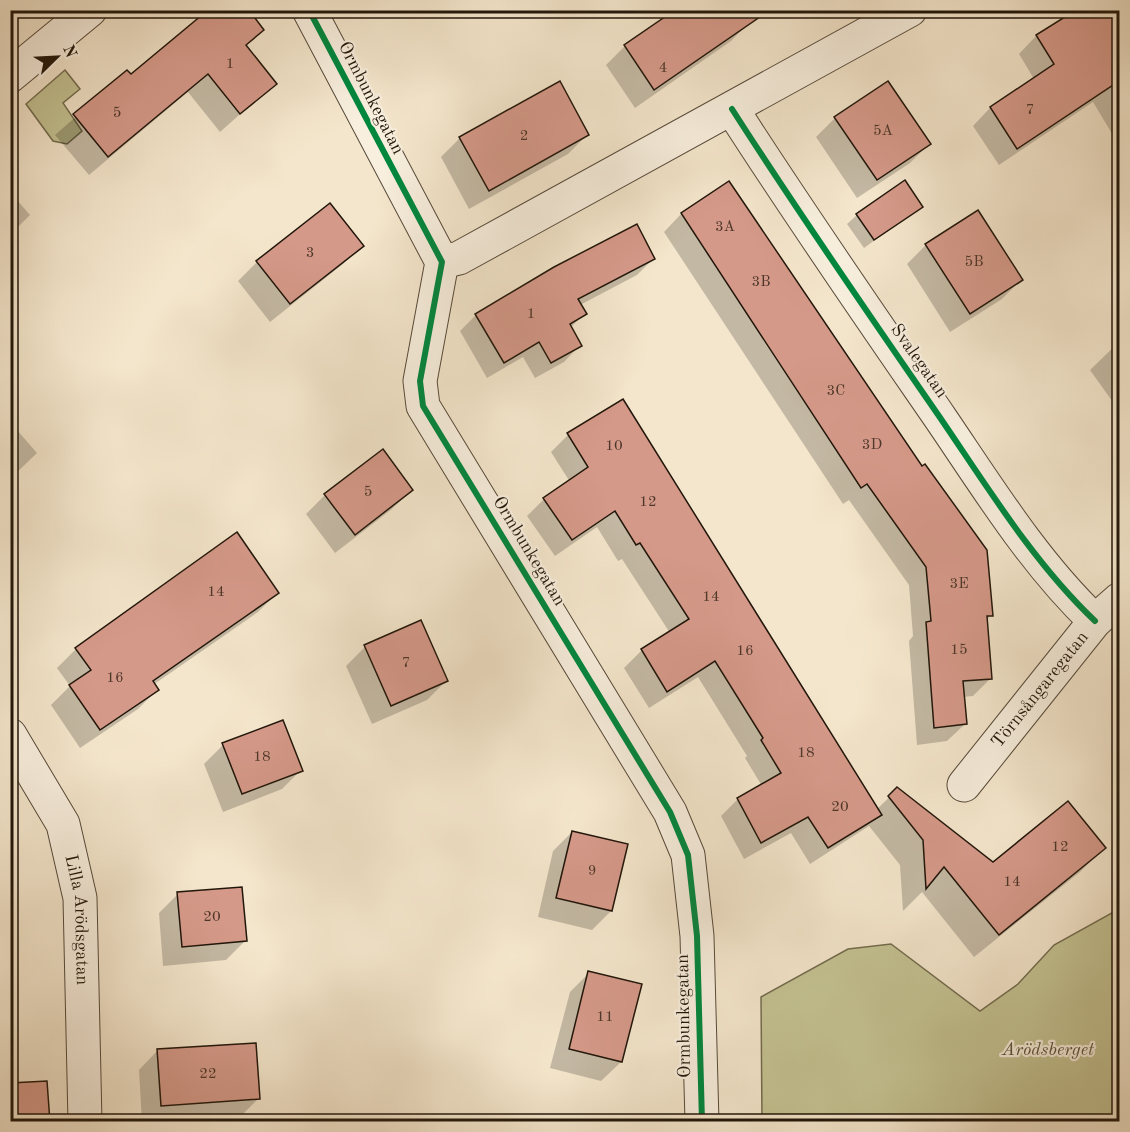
<svg xmlns="http://www.w3.org/2000/svg" width="1130" height="1132" viewBox="0 0 1130 1132" font-family="'Old Standard TT',serif">
<style>
.green{fill:#c4c292;stroke:#726c4e;stroke-width:1.5}
.shadow{fill:#0003}
.building{fill:#d59989;stroke:#21160a;stroke-width:1.5}
.lines{fill:none;stroke-linecap:round;stroke-linejoin:round}
.minor-casing{stroke:#564a3a;stroke-width:35}
.minor{stroke:#f8efde;stroke-width:33}
.cycleway-casing{stroke:#f8efde;stroke-width:10}
.cycleway{stroke:#00873e;stroke-width:6}
.labels{text-anchor:middle;dominant-baseline:central;stroke-width:4.5;stroke-linejoin:round;paint-order:stroke}
.number-label{font-size:15px;fill:#4e372a}
.street-label{font-size:18px;fill:#21160a;stroke:#f8efde}
.park-label{font-size:18px;font-style:italic;fill:#5a523a;stroke:#f8efde}
</style>
<rect width="100%" height="100%" fill="#f4e6cc"/>
<filter id="stains"><feTurbulence type="fractalNoise" baseFrequency=".00333" numOctaves="4"/><feColorMatrix values="0 0 0 0 .2 0 0 0 0 .09 0 0 0 0 .02 0 0 0 .5 -.17"/></filter>
<radialGradient id="worn" r=".72"><stop offset=".6" stop-color="#630" stop-opacity="0"/><stop offset="1" stop-color="#630" stop-opacity=".3"/></radialGradient>
<!-- green -->
<g class="green">
<polygon points="65,70 80,89 63,103 82,131 67,144 53,141 26,104"/>
<polygon points="1119,906 1119,1121 762,1121 761,997 848,949 891,944 980,1011 1018,984 1054,945 1112,913"/>
</g>
<!-- shadow -->
<g class="shadow">
<polygon points="10,10 25,10 10,22"/>
<polygon points="669,10 743,10 750,22 731,41 635,108 606,65 625,46 672,15"/>
<polygon points="790,10 804,10 795,17"/>
<polygon points="1076,12 1091,37 1120,19 1120,147 1093,102 999,165 973,126 990,108 1034,79 1019,54 1036,36"/>
<polygon points="262,30 245,47 275,83 220,132 188,92 89,175 55,135 127,72 131,76"/>
<polygon points="835,118 929,144 910,163 857,198 816,137"/>
<polygon points="587,135 568,154 469,209 441,157 460,138"/>
<polygon points="728,183 991,615 986,621 991,678 973,696 963,697 965,724 947,741 917,745 909,641 913,636 909,585 849,500 843,504 664,232 681,214"/>
<polygon points="10,192 30,215 10,235"/>
<polygon points="330,205 362,245 343,264 270,322 238,281 257,262"/>
<polygon points="921,207 864,248 847,224 857,215"/>
<polygon points="977,212 1021,280 1002,299 950,332 907,264 926,245"/>
<polygon points="653,259 637,275 580,305 585,313 570,328 580,345 564,362 535,378 523,357 487,378 460,331 476,315"/>
<polygon points="1120,341 1120,412 1090,370"/>
<polygon points="10,422 37,453 10,479"/>
<polygon points="568,435 877,809 898,789 993,864 1104,848 1080,872 974,957 922,892 903,911 900,865 869,826 810,864 791,833 744,859 721,816 738,799 762,786 745,758 747,756 698,677 649,708 624,668 642,650 670,633 622,559 618,561 597,527 555,556 527,516 544,499 570,482 551,452"/>
<polygon points="382,451 411,490 392,509 335,553 306,514 325,495"/>
<polygon points="277,593 258,612 153,685 157,690 138,709 80,748 51,705 70,686 57,668 76,649"/>
<polygon points="365,647 446,681 427,700 372,724 346,666"/>
<polygon points="223,745 301,770 282,789 223,812 204,764"/>
<polygon points="572,832 611,911 592,930 538,917 553,851"/>
<polygon points="178,894 245,941 226,960 163,966 159,913"/>
<polygon points="10,930 18,980 10,987"/>
<polygon points="589,973 621,1062 601,1081 550,1068 570,992"/>
<polygon points="158,1050 258,1099 239,1118 142,1122 139,1070"/>
</g>
<!-- building -->
<g class="building">
<polygon points="208,10 249,10 264,30 246,45 277,84 240,114 208,74 108,157 73,114 127,70 131,74"/>
<polygon points="675,10 770,10 654,90 624,45"/>
<polygon points="1076,10 1119,10 1119,81 1017,149 990,107 1054,64 1036,35"/>
<polygon points="560,81 589,135 489,191 459,137"/>
<polygon points="888,81 931,144 877,180 834,117"/>
<polygon points="905,180 923,207 874,240 856,214"/>
<polygon points="729,181 922,466 925,464 987,550 993,616 987,616 992,679 963,681 967,724 934,728 926,622 931,621 926,567 867,484 861,488 681,213"/>
<polygon points="330,203 364,246 290,304 256,261"/>
<polygon points="978,210 1023,280 970,314 925,244"/>
<polygon points="637,224 655,259 578,299 587,314 570,324 582,346 551,363 539,342 504,363 475,314 554,267"/>
<polygon points="623,399 882,815 828,848 808,817 761,843 737,798 781,773 761,740 763,738 715,661 667,692 641,649 689,619 640,543 636,545 615,511 572,540 543,498 588,467 567,433"/>
<polygon points="383,449 413,490 355,535 324,494"/>
<polygon points="237,532 279,593 153,681 159,690 100,730 69,685 91,670 75,648"/>
<polygon points="421,620 448,681 391,706 364,645"/>
<polygon points="283,720 303,771 242,794 222,743"/>
<polygon points="897,787 993,862 1068,801 1106,848 999,935 944,867 926,889 923,840 888,796"/>
<polygon points="572,831 628,844 612,911 556,898"/>
<polygon points="242,887 247,941 182,947 177,892"/>
<polygon points="588,971 642,984 622,1062 569,1049"/>
<polygon points="256,1043 260,1099 161,1106 157,1049"/>
<polygon points="47,1081 50,1122 10,1122 10,1083"/>
</g>
<g class="lines">
<!-- minor casing -->
<g class="minor-casing">
<g id="minor">
<polyline points="309,10 442,262 420,381 423,406 670,812 688,855 697,936 702,1122"/>
<polyline points="10,76 90,10"/>
<path d="M732,109C799,214 870,316 941,419C988,488 1034,563 1095,621"/>
<polyline points="442,262 459,258 910,10"/>
<path id="s1" d="M10,735L63,824L80,898L85,1122"/>
<path id="s2" d="M964,785L1095,621L1120,599"/>
</g>
</g>
<!-- minor -->
<use href="#minor" class="minor"/>
<!-- cycleway casing -->
<g class="cycleway-casing">
<g id="cycleway">
<polyline points="309,10 442,262 420,381 423,406 670,812 688,855 697,936 702,1122"/>
<path d="M732,109C799,214 870,316 941,419C988,488 1034,563 1095,621"/>
</g>
</g>
<!-- cycleway -->
<use href="#cycleway" class="cycleway"/>
</g>
<g class="labels">
<!-- number labels -->
<g class="number-label">
<text x="230" y="64">1</text>
<text x="663" y="68">4</text>
<text x="1030" y="110">7</text>
<text x="117" y="113">5</text>
<text x="883" y="131">5A</text>
<text x="524" y="136">2</text>
<text x="725" y="227">3A</text>
<text x="310" y="253">3</text>
<text x="974" y="262">5B</text>
<text x="761" y="282">3B</text>
<text x="531" y="314">1</text>
<text x="836" y="391">3C</text>
<text x="872" y="445">3D</text>
<text x="614" y="446">10</text>
<text x="368" y="492">5</text>
<text x="648" y="502">12</text>
<text x="959" y="584">3E</text>
<text x="216" y="592">14</text>
<text x="711" y="597">14</text>
<text x="959" y="650">15</text>
<text x="745" y="651">16</text>
<text x="406" y="663">7</text>
<text x="115" y="678">16</text>
<text x="806" y="753">18</text>
<text x="262" y="757">18</text>
<text x="840" y="807">20</text>
<text x="1060" y="847">12</text>
<text x="592" y="871">9</text>
<text x="1012" y="882">14</text>
<text x="212" y="917">20</text>
<text x="605" y="1017">11</text>
<text x="208" y="1074">22</text>
</g>
<!-- street labels -->
<g class="street-label">
<text transform="translate(371 98) rotate(63)">Ormbunkegatan</text>
<text transform="translate(919 361) rotate(55)">Svalegatan</text>
<text transform="translate(529 551) rotate(59)">Ormbunkegatan</text>
<text stroke="none"><textPath href="#s2" startOffset="122">Törnsångaregatan</textPath></text>
<text stroke="none"><textPath href="#s1" startOffset="201">Lilla Arödsgatan</textPath></text>
<text transform="translate(684 1016) rotate(-91)">Ormbunkegatan</text>
</g>
<!-- park labels -->
<g class="park-label">
<text x="1048" y="1050">Arödsberget</text>
</g>
</g>
<!-- margin -->
<rect width="1130" height="1132" fill="none" stroke="#f4e6cc" stroke-width="36"/>
<rect x="12" y="12" width="1106" height="1108" fill="none" stroke="#21160a" stroke-width="3"/>
<rect x="18" y="18" width="1094" height="1096" fill="none" stroke="#21160a" stroke-width="1.5"/>
<!-- north arrow -->
<g transform="translate(57 57) rotate(66)" stroke="#f8efde" stroke-width="4.5" paint-order="stroke">
<path d="M0-4.5L10 22L0 15L-10 22Z" fill="#21160a"/>
<text y="-9" font-size="16" font-weight="bold" text-anchor="middle" fill="#21160a">N</text>
</g>
<rect width="100%" height="100%" filter="url(#stains)"/>
<rect width="100%" height="100%" fill="url(#worn)"/>
</svg>
